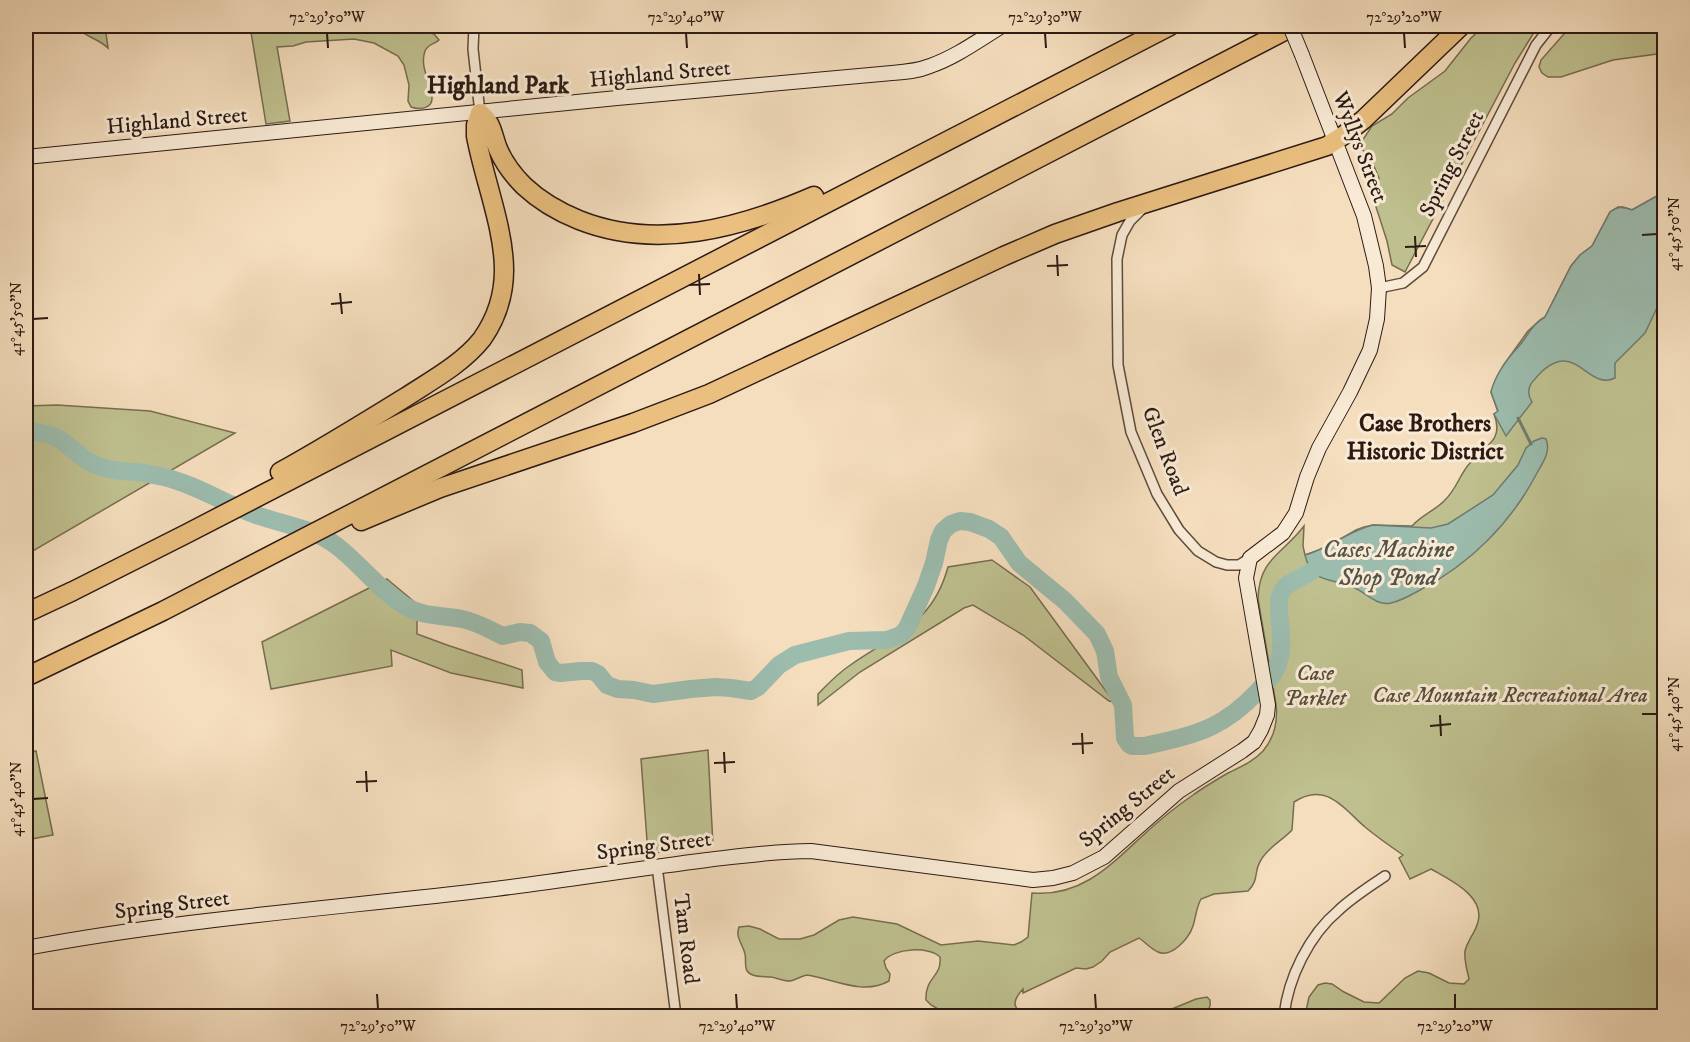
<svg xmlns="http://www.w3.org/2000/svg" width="1690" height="1042" viewBox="0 0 1690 1042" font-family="'IM FELL DW Pica',serif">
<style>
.green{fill:#bfc08f;stroke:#766d51;stroke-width:1.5}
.water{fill:#9cbcae;stroke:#6f7b70;stroke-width:1.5}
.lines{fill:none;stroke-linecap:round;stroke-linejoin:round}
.stream{stroke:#6f7b70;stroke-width:3}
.river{stroke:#9cbcae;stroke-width:18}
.street-casing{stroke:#5e4b3e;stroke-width:12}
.secondary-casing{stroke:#2c1a13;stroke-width:16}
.highway-casing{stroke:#2c1a13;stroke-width:21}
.street{stroke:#f8ead5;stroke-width:9}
.secondary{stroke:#f8ead5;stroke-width:14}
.highway{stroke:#eabf7f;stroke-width:18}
.secondary-bridge-casing{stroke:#2c1a13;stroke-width:16;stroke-linecap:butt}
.secondary-bridge{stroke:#f8ead5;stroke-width:14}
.ticks{fill:none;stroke:#2c1a13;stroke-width:2}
.labels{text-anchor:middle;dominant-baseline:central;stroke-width:6;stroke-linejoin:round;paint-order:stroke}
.street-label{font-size:22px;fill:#2c1a13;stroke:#f8ead5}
.park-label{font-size:22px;font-style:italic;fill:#584c38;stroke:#f8ead5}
.neighbourhood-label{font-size:24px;font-weight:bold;fill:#2c1a13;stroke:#f8ead5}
.water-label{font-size:24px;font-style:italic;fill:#535349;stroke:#f8ead5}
.neatline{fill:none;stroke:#2c1a13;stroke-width:2}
.ticks-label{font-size:15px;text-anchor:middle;fill:#2c1a13}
</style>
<rect width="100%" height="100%" fill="#f5debe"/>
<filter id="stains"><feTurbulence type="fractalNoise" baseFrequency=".00333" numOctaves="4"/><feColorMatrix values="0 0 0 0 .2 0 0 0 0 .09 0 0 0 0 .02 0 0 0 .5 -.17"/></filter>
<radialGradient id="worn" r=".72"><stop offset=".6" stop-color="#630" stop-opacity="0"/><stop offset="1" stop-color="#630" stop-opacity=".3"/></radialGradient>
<!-- green -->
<g class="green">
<path d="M26,26H105L108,48C99,39 86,37 77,28L26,27Z"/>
<path d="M250,26H400L428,32L434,34L439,40C435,44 428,44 425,51C419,68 432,83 432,97C433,109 419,110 411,107L408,101L409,85L404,65L398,56L374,43L354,39L306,42L293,46L277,47L290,121L266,124Z"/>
<polygon points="1484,26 1538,26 1515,63 1405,272 1392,265 1387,241 1376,207 1379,178 1372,162 1363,150 1360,144 1372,126 1392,114 1408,98 1445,71 1471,38"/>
<polygon points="1571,26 1664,26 1664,53 1613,60 1561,77 1548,77 1542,73 1539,67 1541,60"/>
<path d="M1664,192V1016H1305L1309,997L1318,985L1325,983L1332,984L1344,992L1364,1002L1379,1003L1405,978L1418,971L1429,973L1449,983L1464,984L1469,979C1467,970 1464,960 1465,951C1467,942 1474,934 1477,925C1488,897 1450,880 1431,869L1410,879L1399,858L1403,855C1390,846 1377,837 1365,827C1343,808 1326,781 1294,802L1292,830C1282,841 1268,847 1261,860C1253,872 1260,879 1248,891L1214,894L1201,899C1196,908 1196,917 1193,926C1189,938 1172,958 1158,952C1151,949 1145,942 1139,938L1110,952L1102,961L1093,967L1086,969L1076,968L1023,993V989C1013,1000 1011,1007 1025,1016H950L931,1005L926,1000C925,976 942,978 940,957C930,946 893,948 884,961L886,968L890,974L889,981C863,996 834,979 807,975C801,976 796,980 790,981C783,981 777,978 771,977C763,976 748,978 746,968C745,964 746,958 745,954C743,944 735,938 739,927L749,926L760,929L779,939H800L814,935L839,920L853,917L897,924L941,945L978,941L1014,945L1021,942L1028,937L1032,893C1079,897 1108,868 1139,839C1156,823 1174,808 1193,795C1204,787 1216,780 1228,773C1240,767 1253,762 1263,751C1274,738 1278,721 1276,704L1258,599C1259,558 1283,554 1304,526L1303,546L1305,555L1325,548L1356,530L1364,527L1373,525L1412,526C1422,515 1434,511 1444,501C1457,489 1459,475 1470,463C1483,446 1505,442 1494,414L1498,412L1491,392L1503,366L1528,331L1540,320L1545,317L1571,266L1580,255L1592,246L1610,212L1618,207H1623L1632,210Z"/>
<polygon points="57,405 150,411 235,433 26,555 26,406"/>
<path d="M992,560L1030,587L1114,702L1109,701L1023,635L973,605L964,608L860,672L818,705V694C828,684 837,674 849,666C893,634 932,626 948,567Z"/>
<polygon points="387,579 417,604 417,634 447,645 522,670 523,688 451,673 391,650 392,666 271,689 262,642"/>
<polygon points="708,750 713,845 648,854 641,759"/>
<polygon points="36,751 53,835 26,840 26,753"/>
<path d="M1207,997L1210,1000C1211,1007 1209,1012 1203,1016H1155L1196,999Z"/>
</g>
<!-- water -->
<g class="water">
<path d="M1664,192V293L1645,333L1615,363V378C1586,392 1574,332 1534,380C1528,386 1527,395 1532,402L1506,436L1494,414L1498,411L1491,392C1495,375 1507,359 1519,346C1528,336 1532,324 1545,317L1571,266L1580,255L1592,246L1610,212C1618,206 1623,207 1632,210Z"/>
<path d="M1542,438L1546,439C1551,452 1543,462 1537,473C1511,523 1470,564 1420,590C1411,595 1401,601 1391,603C1375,607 1362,588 1346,584C1325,579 1311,580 1305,555C1330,548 1348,531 1373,525L1431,528L1448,524L1493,495L1518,465L1526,448L1534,441Z"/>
</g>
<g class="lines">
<!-- stream -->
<polyline class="stream" points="1518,418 1531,444"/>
<!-- river -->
<path class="river" d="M26,432C70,431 68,456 101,467C112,471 122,471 133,472C143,472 154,475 164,477C197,485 225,504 256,515C276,522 298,526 317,534C352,550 373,587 405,606C423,617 441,615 462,619C477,622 490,630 503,636L520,632L530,633L541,641L547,662L555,672L561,673L581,671H592L598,674L607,685L618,689L634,690L653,694L691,689L716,687L731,688L751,691L758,687L779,665L795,655L849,641L887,640L901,635L907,628L926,586L934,563L939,540L943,531L951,524L960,521L970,522L989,529L1001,537L1019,563L1065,601L1097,634L1105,651L1109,677L1123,705L1125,738L1129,744L1132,746H1145C1196,734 1222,730 1259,690C1266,682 1275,675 1278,664C1285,643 1278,621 1279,600C1280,595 1281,591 1285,587C1290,582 1305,576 1312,571"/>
<!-- street casing -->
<g class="street-casing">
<g id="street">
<polyline points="474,26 473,49 480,113"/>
<polyline points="1143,208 1130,221 1122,235 1117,259 1118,365 1131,432 1157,494 1179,530 1198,551 1216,562 1227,565 1239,565 1250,558"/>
<polyline points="1379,288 1403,283 1423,267 1536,45 1551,26"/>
<polyline points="657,866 676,1016"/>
<path d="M1284,1016C1288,978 1309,935 1339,910C1353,897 1369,887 1385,876"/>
</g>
</g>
<!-- secondary casing -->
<g class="secondary-casing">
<g id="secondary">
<path d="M26,157L617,98L892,73C905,72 918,71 930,66C956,57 979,40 1002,26"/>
<path d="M26,948C180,919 338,908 495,889C566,880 636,869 707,860C741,856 776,851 811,851L1033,880L1053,878L1073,873L1104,857L1179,791L1242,751L1254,742L1261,730L1267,715L1268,705L1246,578L1250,558L1283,533L1296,513L1307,477L1319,448L1350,392L1370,350L1377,319L1379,288L1376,266L1364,216L1302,55"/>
</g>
</g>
<!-- highway casing -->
<g class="highway-casing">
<g id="highway">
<path d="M280,472C322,449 364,423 406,397C432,380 462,364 482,339C496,319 504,295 504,270C504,228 484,179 476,136V125L480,113C493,124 492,134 498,149C504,163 514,176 524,186C540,201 559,212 579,220C657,251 740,228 814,196"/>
<polyline points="361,521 440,488 633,423 709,394 1004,256 1055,234 1118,212 1327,146 1344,135 1363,120 1461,26"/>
<polyline points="26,613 73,591 186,534 1170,26"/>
<polyline points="26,677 163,611 1294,26"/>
</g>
</g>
<!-- street -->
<use href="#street" class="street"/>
<!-- secondary -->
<use href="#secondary" class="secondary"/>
<!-- highway -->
<use href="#highway" class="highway"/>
<!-- secondary-bridge casing -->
<g class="secondary-bridge-casing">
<polyline id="secondary-bridge" points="1290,26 1302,55"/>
</g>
<!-- secondary-bridge -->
<use href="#secondary-bridge" class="secondary-bridge"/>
</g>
<!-- ticks -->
<path class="ticks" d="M327,33L328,48M686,33L687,48M1045,33L1046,48M1404,33L1405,48M1642,235L1657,234M1415,236L1416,257M1405,247L1426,246M1057,255L1058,276M1047,266L1068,265M699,274L700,295M689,285L710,284M340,293L342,314M331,304L352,302M33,319L48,318M1642,714H1657M1440,715L1441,736M1430,726L1451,724M1082,733L1083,754M1072,744L1093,743M724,752L725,773M714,763L735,762M366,771L367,792M356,782L377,781M33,799L48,798M377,994L378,1009M736,994L737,1009M1095,994L1096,1009M1455,994V1009"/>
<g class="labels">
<!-- street labels -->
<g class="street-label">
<text transform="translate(660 74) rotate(-5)">Highland Street</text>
<text transform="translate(177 121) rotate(-5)">Highland Street</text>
<text transform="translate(1360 147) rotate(69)">Wyllys Street</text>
<text transform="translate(1452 164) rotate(-63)">Spring Street</text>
<text transform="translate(1165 451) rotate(69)">Glen Road</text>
<text transform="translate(1127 807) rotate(-39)">Spring Street</text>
<text transform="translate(654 846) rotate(-7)">Spring Street</text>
<text transform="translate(172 905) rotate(-7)">Spring Street</text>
<text transform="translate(686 939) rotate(83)">Tam Road</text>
</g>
<!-- park labels -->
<g class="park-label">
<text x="1315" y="673">Case<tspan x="1315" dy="25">Parklet</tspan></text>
<text x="1510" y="695">Case Mountain Recreational Area</text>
</g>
<!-- neighbourhood labels -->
<g class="neighbourhood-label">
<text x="498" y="86">Highland Park</text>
<text x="1425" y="424">Case Brothers<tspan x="1425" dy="28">Historic District</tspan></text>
</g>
<!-- water labels -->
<g class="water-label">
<text x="1388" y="550">Cases Machine<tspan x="1388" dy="28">Shop Pond</tspan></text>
</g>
</g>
<!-- margin -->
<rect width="1690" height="1042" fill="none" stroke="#f5debe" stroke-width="66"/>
<rect x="33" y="33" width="1624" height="976" class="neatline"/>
<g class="ticks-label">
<text x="327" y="22">72°29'50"W</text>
<text x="686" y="22">72°29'40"W</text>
<text x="1045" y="22">72°29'30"W</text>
<text x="1404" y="22">72°29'20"W</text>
<text transform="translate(1674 234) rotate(-90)" y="5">41°45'50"N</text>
<text transform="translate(16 319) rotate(-90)" y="5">41°45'50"N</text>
<text transform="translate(1674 714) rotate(-90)" y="5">41°45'40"N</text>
<text transform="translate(16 799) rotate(-90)" y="5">41°45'40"N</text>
<text x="378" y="1031">72°29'50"W</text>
<text x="737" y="1031">72°29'40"W</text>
<text x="1096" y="1031">72°29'30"W</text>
<text x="1455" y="1031">72°29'20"W</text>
</g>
<rect width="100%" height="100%" filter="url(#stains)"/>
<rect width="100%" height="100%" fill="url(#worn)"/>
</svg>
